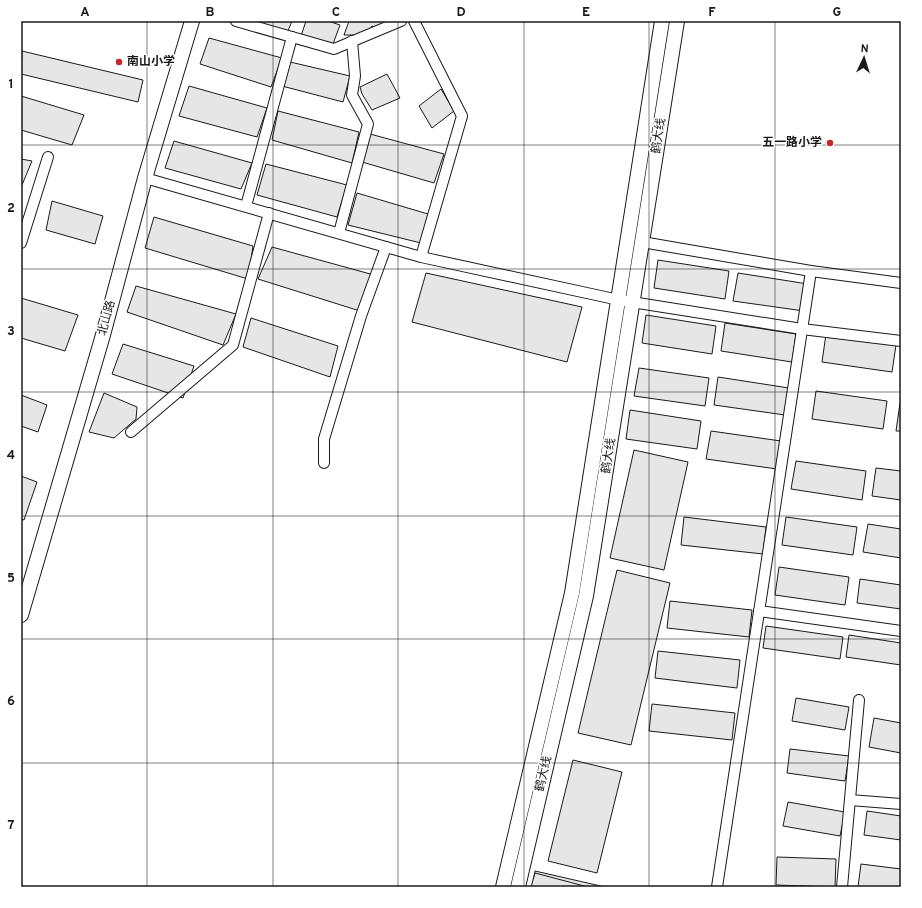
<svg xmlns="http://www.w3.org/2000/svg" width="922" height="908" viewBox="0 0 922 908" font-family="Overpass,'Noto Sans SC',sans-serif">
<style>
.building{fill:#e6e6e6;stroke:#1a1a1a}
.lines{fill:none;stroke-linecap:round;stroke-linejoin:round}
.street-casing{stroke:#1a1a1a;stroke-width:12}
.secondary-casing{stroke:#1a1a1a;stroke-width:16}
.street{stroke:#fff;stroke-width:10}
.secondary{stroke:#fff;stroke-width:14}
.grid{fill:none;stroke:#1a1a1a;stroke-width:1;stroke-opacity:0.55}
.poi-dot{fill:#c62828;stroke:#fff;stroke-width:1.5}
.labels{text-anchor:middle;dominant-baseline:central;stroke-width:3;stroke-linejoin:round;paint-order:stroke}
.poi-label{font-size:12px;font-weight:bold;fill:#1a1a1a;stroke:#fff;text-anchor:start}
.street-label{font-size:12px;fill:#1a1a1a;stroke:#fff}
.neatline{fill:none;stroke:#1a1a1a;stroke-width:1.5}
.grid-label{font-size:13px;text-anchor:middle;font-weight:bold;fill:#1a1a1a}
</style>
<rect width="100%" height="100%" fill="#fff"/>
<!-- building -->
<g class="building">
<polygon points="252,21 292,21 288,31"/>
<polygon points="306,21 328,21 340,25 333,44 301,36"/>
<polygon points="349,21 387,21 380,30 372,26 367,35 344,35"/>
<polygon points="209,38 282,58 271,87 200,64"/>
<polygon points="22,51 143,80 138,102 21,74"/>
<polygon points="290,62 350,76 343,102 282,86"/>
<polygon points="387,74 400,98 372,110 362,94 360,87"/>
<polygon points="189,86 267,108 257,137 179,116"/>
<polygon points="441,89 454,111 432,128 419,106"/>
<polygon points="21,96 84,115 72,145 21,130"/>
<polygon points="278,111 359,132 352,163 272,140"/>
<polygon points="370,134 444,154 434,183 362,162"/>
<polygon points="174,141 252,163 241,189 165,168"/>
<polygon points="21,159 32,161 22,185 21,185"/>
<polygon points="266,164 347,185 337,217 257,195"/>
<polygon points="357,193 428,214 421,243 348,225"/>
<polygon points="52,201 103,216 95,244 46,230"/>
<polygon points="154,217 253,246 248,279 145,248"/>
<polygon points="272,247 374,275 360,311 258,279"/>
<polygon points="658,260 729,271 725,299 654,288"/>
<polygon points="426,273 582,307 567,362 412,322"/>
<polygon points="738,273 808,284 804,311 733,301"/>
<polygon points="136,286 236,314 223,345 127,312"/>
<polygon points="21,298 78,315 65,351 21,338"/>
<polygon points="646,315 716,326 712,354 642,343"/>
<polygon points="251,318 338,346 330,377 243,347"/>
<polygon points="725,323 796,334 792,362 721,351"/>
<polygon points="826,334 896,345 892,372 822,362"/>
<polygon points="123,344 194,366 183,398 112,374"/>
<polygon points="639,368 709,378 705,406 634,396"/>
<polygon points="718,377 789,388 785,415 714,405"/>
<polygon points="816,391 887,401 883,429 812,419"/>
<polygon points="104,393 137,407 136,419 114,438 89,432"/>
<polygon points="21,395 47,405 38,432 21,426"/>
<polygon points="900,403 901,403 901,431 896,431"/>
<polygon points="630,410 701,421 697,449 626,439"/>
<polygon points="711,431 781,441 777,469 706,459"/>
<polygon points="634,450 688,462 664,570 610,558"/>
<polygon points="796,461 866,471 862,500 791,489"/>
<polygon points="876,468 901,471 901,500 872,496"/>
<polygon points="21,476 37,482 24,520 21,519"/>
<polygon points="684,517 766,527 763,554 681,545"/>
<polygon points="786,517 857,527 853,555 782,545"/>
<polygon points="868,524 901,529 901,558 863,552"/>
<polygon points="779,567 849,577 845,605 775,595"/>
<polygon points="617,570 670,583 631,745 578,733"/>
<polygon points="860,579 901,585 901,609 857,603"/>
<polygon points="670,601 752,610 749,637 667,628"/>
<polygon points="766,626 843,637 840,659 763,648"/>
<polygon points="849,635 901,643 901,665 846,657"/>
<polygon points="658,651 740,660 737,688 655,678"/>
<polygon points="796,698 849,707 845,730 792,721"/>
<polygon points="652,704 735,713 732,740 649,731"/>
<polygon points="874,718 901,723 901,753 869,747"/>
<polygon points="790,749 849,756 845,781 787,773"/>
<polygon points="573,760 622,772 597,873 548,861"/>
<polygon points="788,802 845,812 840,836 783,826"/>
<polygon points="867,811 901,816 901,840 864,835"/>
<polygon points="777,857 836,859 835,887 776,885"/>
<polygon points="861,864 901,869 901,887 858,887"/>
<polygon points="535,871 605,887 532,887"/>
<polygon points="535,873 588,887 531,887"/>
</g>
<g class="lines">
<!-- street casing -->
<g class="street-casing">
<g id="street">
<polyline points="236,21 334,49 401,21"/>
<polyline points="414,21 462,116 421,257"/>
<polyline points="145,178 421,257 619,300 802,329 901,341"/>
<polyline points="246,206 292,37"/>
<polyline points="339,233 368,124 352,95 355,76 352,41"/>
<polyline points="642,242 811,271 901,283"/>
<polyline points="21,243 48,157"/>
<polyline points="131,432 233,345 269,213"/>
<polyline points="324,463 324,439 361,316 386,247"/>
<polyline points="759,611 901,631"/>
<polyline points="850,800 901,804"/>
<polyline points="717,887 811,271"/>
<polyline points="842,887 859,700"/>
</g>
</g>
<!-- secondary casing -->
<g class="secondary-casing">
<g id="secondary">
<polyline points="21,615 103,335 145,178 192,21"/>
<polyline points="503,887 572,593 662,21"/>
<polyline points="518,887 586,596 677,21"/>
</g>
</g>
<!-- street -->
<use href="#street" class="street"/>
<!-- secondary -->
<use href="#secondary" class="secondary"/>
</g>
<!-- grid -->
<path class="grid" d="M147,21V887M273,21V887M398,21V887M524,21V887M649,21V887M775,21V887M21,145H901M21,269H901M21,392H901M21,516H901M21,639H901M21,763H901"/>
<!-- markers -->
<g class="poi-dot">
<circle cx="119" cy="62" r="4"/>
<circle cx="830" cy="143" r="4"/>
</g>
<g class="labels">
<!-- poi labels -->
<g class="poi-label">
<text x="127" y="62">南山小学</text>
<text x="822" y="143" text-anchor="end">五一路小学</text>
</g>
<!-- street labels -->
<g class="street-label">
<text transform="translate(659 136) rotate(-81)">鹤大线</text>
<text transform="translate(107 318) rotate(-75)">北山路</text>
<text transform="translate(609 456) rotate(-81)">鹤大线</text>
<text transform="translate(544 774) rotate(-77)">鹤大线</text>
</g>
</g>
<!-- border -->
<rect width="922" height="908" fill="none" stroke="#ffffff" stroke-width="44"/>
<!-- north arrow -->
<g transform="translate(864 58) rotate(4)" stroke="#ffffff" stroke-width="3" paint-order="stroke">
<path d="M0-3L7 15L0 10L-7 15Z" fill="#1a1a1a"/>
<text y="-6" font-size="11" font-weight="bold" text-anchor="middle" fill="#1a1a1a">N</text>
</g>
<rect x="22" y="22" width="878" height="864" class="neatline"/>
<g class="grid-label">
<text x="85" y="16">A</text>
<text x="210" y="16">B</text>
<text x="336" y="16">C</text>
<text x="461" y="16">D</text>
<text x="586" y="16">E</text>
<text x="712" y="16">F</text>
<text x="837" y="16">G</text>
<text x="11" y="88">1</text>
<text x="11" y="212">2</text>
<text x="11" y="335">3</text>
<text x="11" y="459">4</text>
<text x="11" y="582">5</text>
<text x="11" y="705">6</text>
<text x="11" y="829">7</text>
</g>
</svg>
